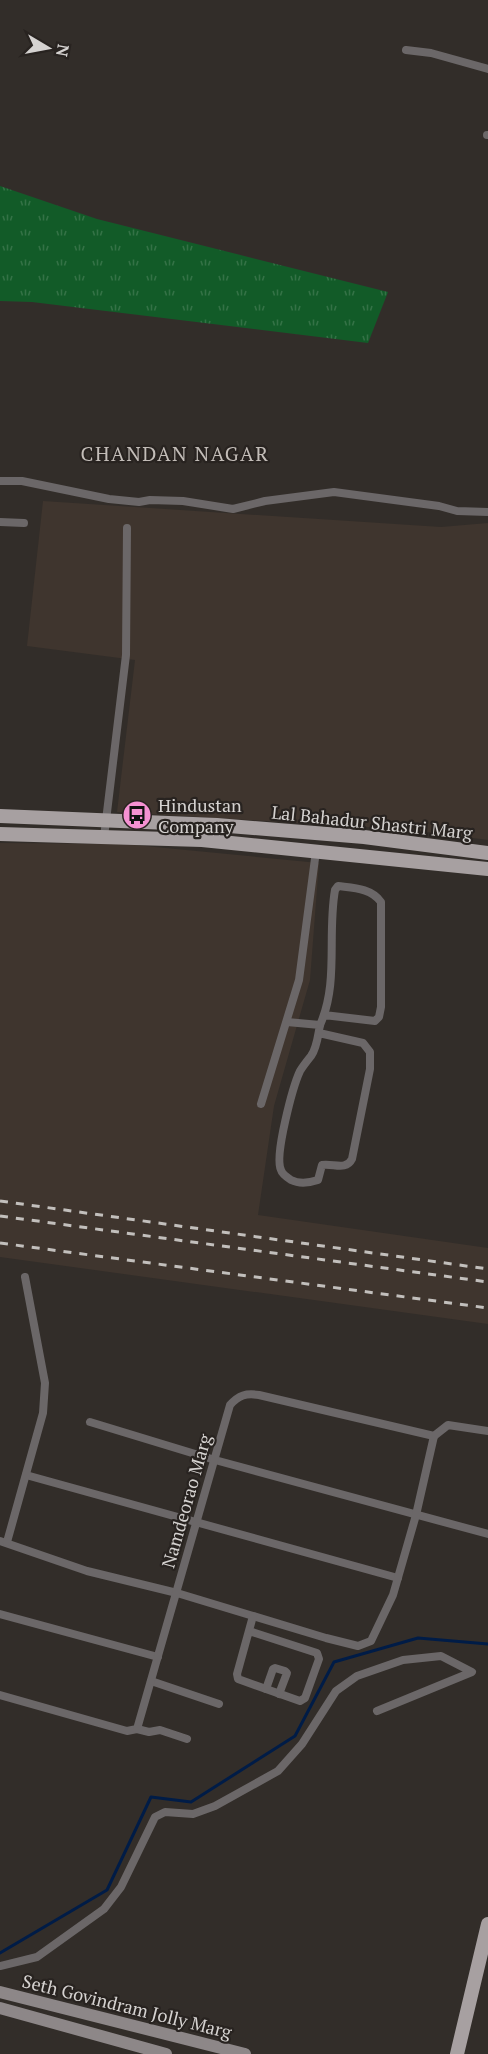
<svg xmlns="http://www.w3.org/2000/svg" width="488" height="2054" viewBox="0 0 488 2054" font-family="'PT Serif',serif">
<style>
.built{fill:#3f352e}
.grass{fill:url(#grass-tufts)}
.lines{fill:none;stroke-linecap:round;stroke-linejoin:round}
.stream{stroke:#001c47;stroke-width:3}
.street{stroke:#6b6768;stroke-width:8}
.secondary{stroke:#8d8788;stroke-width:12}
.primary{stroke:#a7a0a1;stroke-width:14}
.rail{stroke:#c2bfbc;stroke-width:3;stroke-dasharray:8 8;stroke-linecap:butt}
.labels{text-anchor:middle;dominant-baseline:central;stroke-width:4.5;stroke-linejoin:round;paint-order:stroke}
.poi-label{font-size:18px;fill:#d5d2d0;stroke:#282320;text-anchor:start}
.street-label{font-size:18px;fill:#d5d2d0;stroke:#282320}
.neighbourhood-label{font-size:20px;letter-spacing:1.5px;fill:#c3bdb8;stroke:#282320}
</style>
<defs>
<pattern id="grass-tufts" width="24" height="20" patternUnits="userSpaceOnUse" patternTransform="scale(1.5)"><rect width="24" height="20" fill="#125b28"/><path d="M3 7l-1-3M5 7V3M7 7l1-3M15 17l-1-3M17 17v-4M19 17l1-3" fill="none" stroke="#347246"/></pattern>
</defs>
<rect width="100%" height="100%" fill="#322d29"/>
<!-- built -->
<g class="built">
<polygon points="43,501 441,527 488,523 488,840 413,830 117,812 135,660 27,646"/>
<polygon points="0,843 124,844 319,863 310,980 274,1106 258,1215 488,1248 488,1324 0,1257"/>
</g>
<!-- grass -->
<polygon class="grass" points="0,186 97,219 388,292 368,343 32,302 0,301"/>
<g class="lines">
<!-- stream -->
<polyline class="stream" points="0,1953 107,1890 151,1797 191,1802 295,1736 334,1662 418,1638 488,1644"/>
<!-- street -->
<g class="street">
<polyline points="406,50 431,53 488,69"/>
<polyline points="487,135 488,135"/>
<polyline points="0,481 22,481 109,499 139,502 150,500 183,501 233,509 265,501 334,492 439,506 457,511 488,512"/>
<polyline points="0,522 24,523"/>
<polyline points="104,837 126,655 127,528"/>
<path d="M287,1022L320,1025C318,1035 317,1048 311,1056C307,1061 303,1066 300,1071C293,1086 274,1156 281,1170C282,1174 288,1178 291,1180C299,1184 309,1183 318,1180L322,1165C333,1163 346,1171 352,1159L370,1069V1052L363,1043L319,1033"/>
<path d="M320,1025C339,983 327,935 335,890L338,886C353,888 371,888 381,902V1007L379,1017L375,1021L324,1015"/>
<polyline points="261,1104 299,980 316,851"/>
<polyline points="90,1422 215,1460 488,1534"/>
<polyline points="26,1475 398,1578"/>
<polyline points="0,1541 87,1571 177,1593 326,1638 358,1646 371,1641 393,1595 416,1515 434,1436"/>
<polyline points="7,1542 43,1413 45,1383 25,1277"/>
<polyline points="0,1614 158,1657"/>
<polyline points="249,1631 317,1653 319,1659 305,1698 300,1701 238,1679 237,1674 253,1616"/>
<polyline points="151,1681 219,1704"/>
<polyline points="266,1689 273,1669 275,1668 285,1671 287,1673 279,1694"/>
<path d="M0,1695L127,1731L137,1729L230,1405C239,1395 246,1393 259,1395L434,1436L448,1425L488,1431"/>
<polyline points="137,1729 149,1732 160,1730 187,1739"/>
<polyline points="0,1966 37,1957 104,1909 121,1887 155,1817 165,1812 193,1814 215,1806 278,1771 302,1744 336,1691 357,1676 403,1660 441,1656 472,1672 377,1711"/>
</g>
<!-- secondary -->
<g class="secondary">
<polyline points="0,1992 245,2054"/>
<polyline points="0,2008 166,2054"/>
</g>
<!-- primary -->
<g class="primary">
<polyline points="0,816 217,825 364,837 488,853"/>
<polyline points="0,834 202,840 488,869"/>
<polyline points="457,2054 488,1924"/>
</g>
<!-- rail -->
<g class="rail">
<polyline points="0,1201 488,1269"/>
<polyline points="0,1216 488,1282"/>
<polyline points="0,1243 488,1308"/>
</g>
</g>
<!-- icons -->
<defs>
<g id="bus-disc" transform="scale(1.5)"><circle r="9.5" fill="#f591d2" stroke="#282320"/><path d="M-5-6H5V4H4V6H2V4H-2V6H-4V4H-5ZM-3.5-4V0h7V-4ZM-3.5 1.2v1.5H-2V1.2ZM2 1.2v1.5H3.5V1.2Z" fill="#111"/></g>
</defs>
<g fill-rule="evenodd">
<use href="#bus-disc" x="137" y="815"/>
</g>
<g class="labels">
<!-- poi labels -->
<g class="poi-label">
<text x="158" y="805">Hindustan<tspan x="158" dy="21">Company</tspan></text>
</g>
<!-- street labels -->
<g class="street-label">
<text transform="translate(372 822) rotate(6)">Lal Bahadur Shastri Marg</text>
<text transform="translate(186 1501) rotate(-74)">Namdeorao Marg</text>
<text transform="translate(127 2006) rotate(14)">Seth Govindram Jolly Marg</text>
</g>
<!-- neighbourhood labels -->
<g class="neighbourhood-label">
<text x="175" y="453">CHANDAN NAGAR</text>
</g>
</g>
<!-- north arrow -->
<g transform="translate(48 48) rotate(100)" stroke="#282320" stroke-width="4.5" paint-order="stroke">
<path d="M0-4.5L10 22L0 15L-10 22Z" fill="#d5d2d0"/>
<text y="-9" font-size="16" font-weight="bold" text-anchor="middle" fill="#d5d2d0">N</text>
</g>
</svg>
